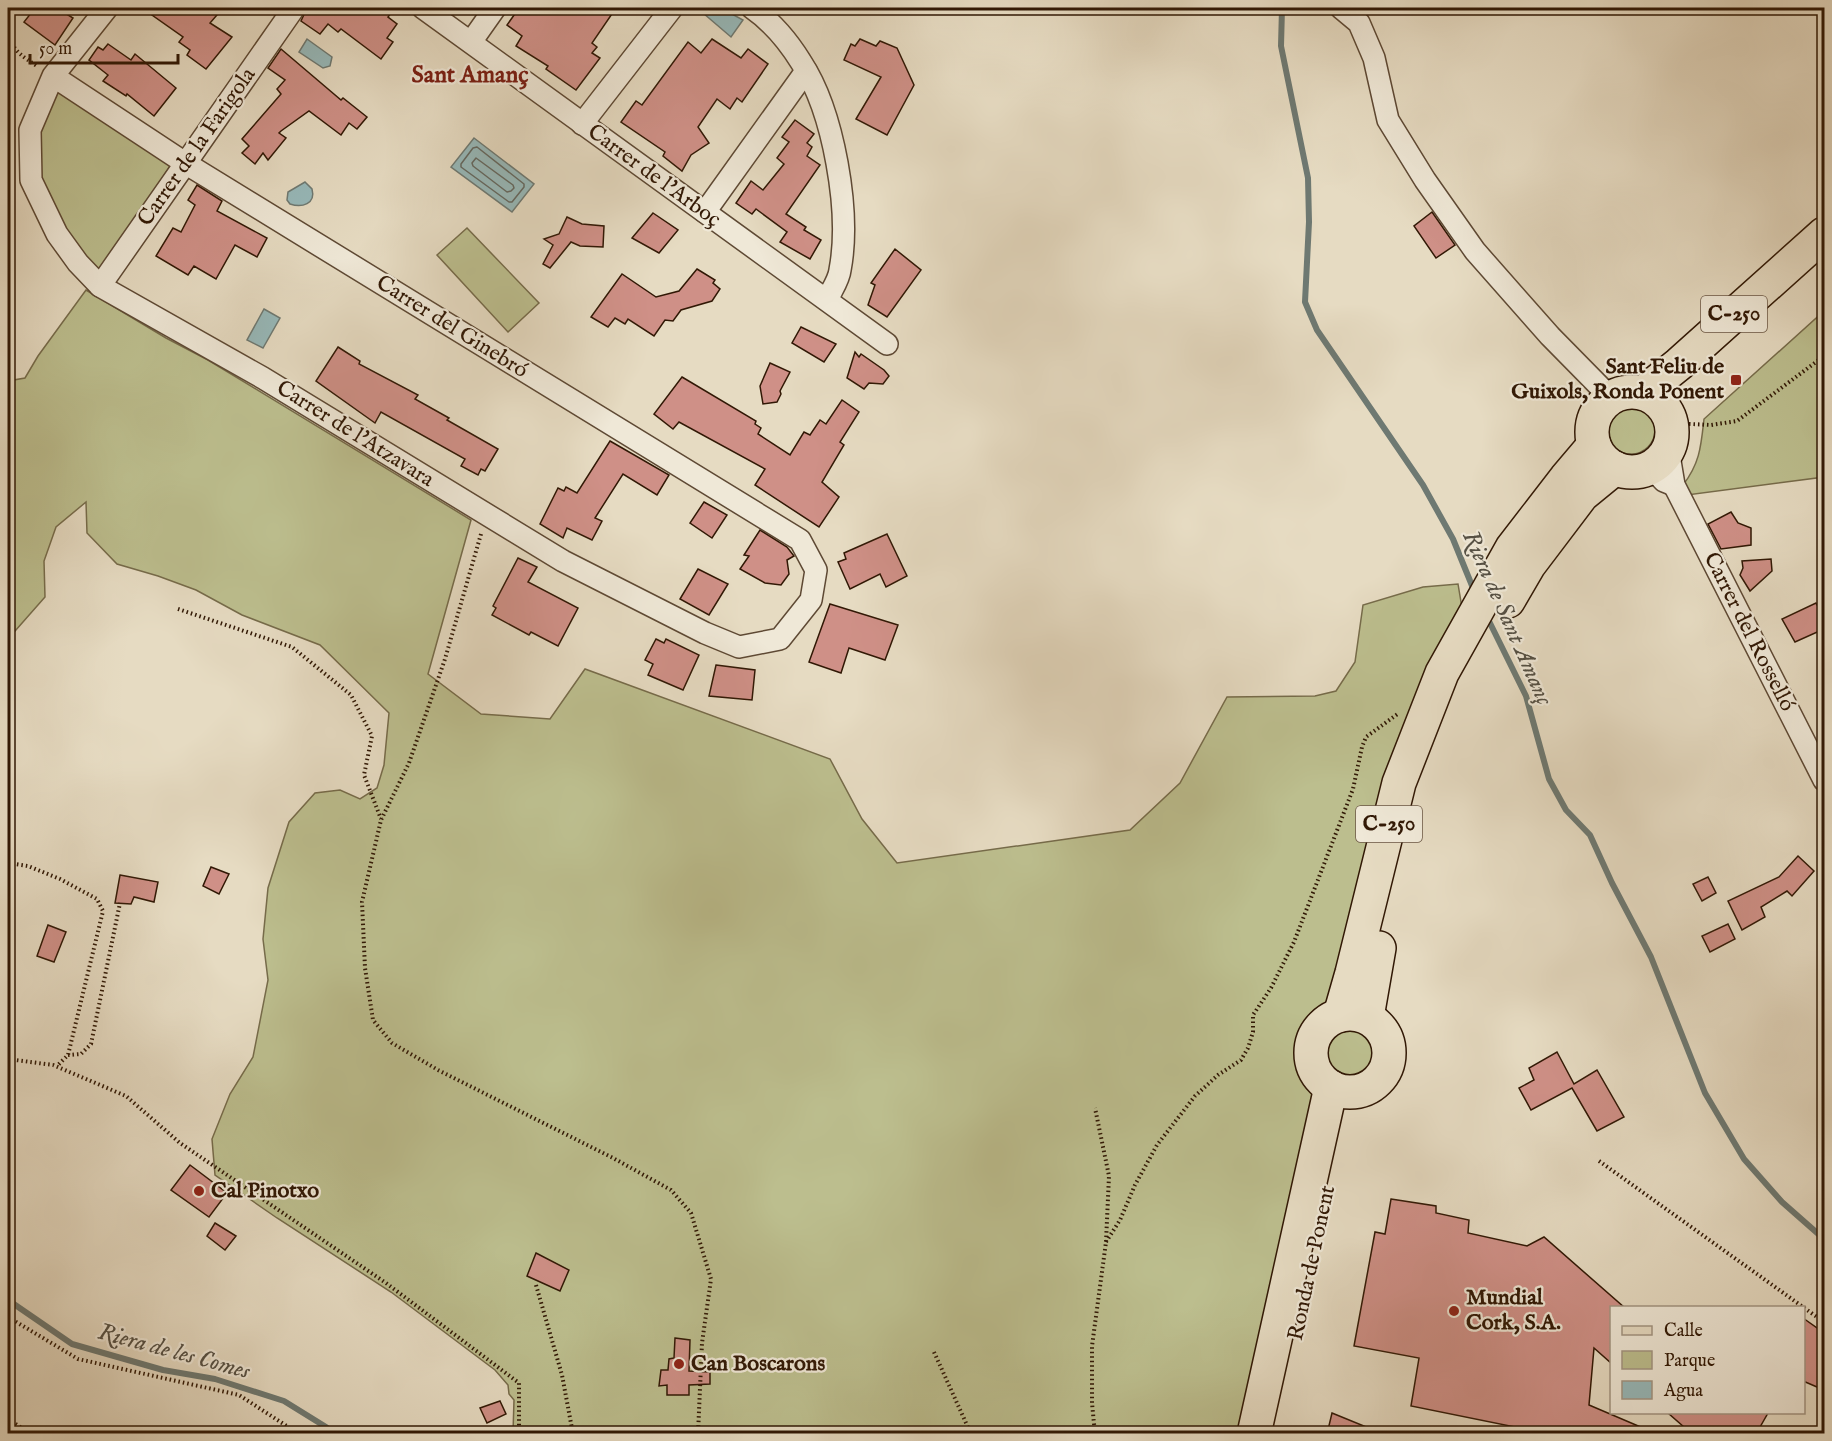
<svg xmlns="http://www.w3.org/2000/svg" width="1832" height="1441" viewBox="0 0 1832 1441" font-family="'IM FELL English',serif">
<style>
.green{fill:#bcbe8e;stroke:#766b4a;stroke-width:1.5}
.water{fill:#97b9ba;stroke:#6e7972;stroke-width:1.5}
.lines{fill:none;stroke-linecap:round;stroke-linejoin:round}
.shore{stroke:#646860;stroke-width:1.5}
.stream{stroke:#6e7972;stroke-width:6}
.building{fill:#cf9087;stroke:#311805;stroke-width:1.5}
.minor-casing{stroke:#5e4934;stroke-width:24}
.primary-casing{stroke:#311805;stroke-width:36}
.path{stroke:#311805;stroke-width:4;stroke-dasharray:1.5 3;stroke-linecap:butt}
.minor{stroke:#efe8d7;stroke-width:21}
.primary{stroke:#e6dbc2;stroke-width:33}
.poi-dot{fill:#8f2418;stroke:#efe8d7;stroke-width:2}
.labels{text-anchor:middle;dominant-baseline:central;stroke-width:4.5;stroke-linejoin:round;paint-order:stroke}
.shield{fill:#efe8d7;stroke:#6a5644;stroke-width:1.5}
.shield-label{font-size:21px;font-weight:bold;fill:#311805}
.street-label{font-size:22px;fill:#311805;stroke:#efe8d7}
.poi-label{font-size:22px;font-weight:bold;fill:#311805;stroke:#efe8d7;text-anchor:start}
.neighbourhood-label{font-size:24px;font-weight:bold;fill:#7a1f14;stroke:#efe8d7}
.water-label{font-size:24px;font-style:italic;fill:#555044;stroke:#efe8d7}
</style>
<rect width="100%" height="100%" fill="#e6dbc2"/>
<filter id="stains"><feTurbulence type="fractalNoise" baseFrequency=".00333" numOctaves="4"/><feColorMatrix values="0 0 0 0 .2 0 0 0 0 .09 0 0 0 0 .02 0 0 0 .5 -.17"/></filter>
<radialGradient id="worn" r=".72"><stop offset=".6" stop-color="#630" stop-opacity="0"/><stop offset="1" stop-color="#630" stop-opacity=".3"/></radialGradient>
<!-- green -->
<g class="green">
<polygon points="55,90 172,163 100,275 87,264 42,187 37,147 41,123"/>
<polygon points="467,228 539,303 508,332 437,255"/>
<polygon points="86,290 166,338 208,360 471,520 428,674 481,714 550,719 585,669 830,759 862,819 897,863 1130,830 1180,783 1227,697 1315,696 1336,691 1355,662 1363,605 1423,587 1458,584 1463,614 1339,993 1307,1031 1302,1056 1311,1081 1315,1103 1242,1433 513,1433 514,1400 509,1394 508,1385 495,1370 391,1292 277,1218 215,1175 212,1139 230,1094 253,1057 268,980 263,939 268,888 289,822 315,793 340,790 360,799 377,788 384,765 389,713 320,645 242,615 196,590 158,576 117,564 87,533 86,502 56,527 44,561 45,597 8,639 8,381 25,378 38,356"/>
<path d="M1824,311V477L1687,495L1683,485C1700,463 1701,446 1704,419Z"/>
<circle cx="1631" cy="430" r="24"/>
<circle cx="1351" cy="1053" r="25"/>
</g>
<!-- water -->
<g class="water">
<polygon points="708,8 721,8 743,20 731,37 703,13"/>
<polygon points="307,39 332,57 330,66 323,68 299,52"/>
<polygon points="474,138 534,184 512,212 451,167"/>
<path d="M305,182L312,189C316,204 302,208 290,204L287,200L288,192Z"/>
<polygon points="264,309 280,318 263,348 247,340"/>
</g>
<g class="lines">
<!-- shore -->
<g class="shore">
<polygon points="477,147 524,184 524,187 512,202 509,202 461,167 461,164 473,148"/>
<polygon points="476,158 513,185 514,188 511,191 507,192 473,166 472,163"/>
</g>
<!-- stream -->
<g class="stream">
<polyline points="1282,8 1281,46 1308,178 1309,222 1305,302 1317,330 1423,485 1453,539 1475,593"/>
<polyline points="1486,615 1526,696 1549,779 1566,810 1590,835 1612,883 1651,957 1705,1093 1744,1159 1782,1202 1824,1239"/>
<polyline points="8,1300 72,1344 163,1370 215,1379 284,1401 326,1427 334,1434"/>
</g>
</g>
<!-- building -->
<g class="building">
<polygon points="35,8 57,8 73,18 55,45 24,22"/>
<polygon points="142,8 223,8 210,23 232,37 206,69 187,55 190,50 179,42 183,37"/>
<polygon points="307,8 310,9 308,8 382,8 391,13 388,17 397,24 387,38 393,42 381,59 341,29 338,32 328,24 320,34 301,21"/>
<polygon points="519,8 616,8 592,43 597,47 592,53 600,58 576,90 546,69 548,66 516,46 522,36 507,25"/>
<polygon points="712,39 741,58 748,49 768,64 742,102 737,98 730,109 717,99 698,127 709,143 691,155 682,171 663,156 665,152 621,122 636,101 642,105 688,42 701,53"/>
<polygon points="860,39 876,46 880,41 897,48 914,85 887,135 856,119 881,77 844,60 851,44 855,46"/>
<polygon points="108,44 131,60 135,54 176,88 154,116 127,94 126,96 103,81 108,75 89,60 98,47 103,50"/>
<polygon points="281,49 341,100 343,98 367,117 357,129 349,123 341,135 309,111 281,131 279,133 286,138 268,160 263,153 255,164 242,153 249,146 242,139 281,94 277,89 285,80 268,68"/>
<polygon points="795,120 814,134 807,143 812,147 807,156 820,165 786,214 806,227 804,230 821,240 810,259 780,242 787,232 756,209 752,214 736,203 751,181 763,190 784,164 777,158 789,142 782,137"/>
<polygon points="197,185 222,201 217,211 267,238 257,257 235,245 216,279 194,266 188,275 156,256 173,228 181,232 195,205 188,200"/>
<polygon points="1432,212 1455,245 1436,258 1414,226"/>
<polygon points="653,213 678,230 659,253 632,238"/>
<polygon points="567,217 582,224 604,226 603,247 580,246 571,242 550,268 543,264 553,245 544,239 559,234"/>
<polygon points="895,249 921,270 887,317 868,305 875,285 871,283"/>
<polygon points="697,269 715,280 713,283 720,289 712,301 681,310 673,321 665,320 654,336 628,319 625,324 615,318 608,327 591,317 622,274 656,297 679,291"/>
<polygon points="801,327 836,344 824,362 792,343"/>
<polygon points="338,347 360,361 359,364 418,395 415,399 449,418 447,420 498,449 485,471 481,469 478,475 461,466 465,459 381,412 375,423 316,381"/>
<polygon points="855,352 859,357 861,354 884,370 889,376 883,384 869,383 864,389 847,378"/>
<polygon points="770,363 790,372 780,391 781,394 777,402 763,404 760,386"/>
<polygon points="682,377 756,421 755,424 761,428 758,434 790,455 804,432 810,435 820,420 826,424 842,400 859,412 840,442 844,445 822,482 839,497 819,527 755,485 765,469 679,422 673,429 654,414"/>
<polygon points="610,441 669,475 657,495 623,474 595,518 602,521 592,540 567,528 563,538 540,524 558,488 564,491 566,487 577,493"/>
<polygon points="704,502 727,515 712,538 690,523"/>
<polygon points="1731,512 1738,523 1751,528 1751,545 1721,549 1708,524"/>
<polygon points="760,530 787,547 794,556 787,560 789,574 781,585 765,583 740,569 749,556 744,555"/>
<polygon points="887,534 907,576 886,587 880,574 850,589 838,562 846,559 844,553"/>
<polygon points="518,558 537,567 528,582 578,608 558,646 531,632 529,635 492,615 496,608 493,606"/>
<polygon points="1771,559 1772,571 1750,591 1740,575 1743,568 1742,561"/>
<polygon points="698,569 728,584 709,615 680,599"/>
<polygon points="1816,603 1824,618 1824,629 1795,642 1782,619"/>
<polygon points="830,604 898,625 885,660 849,648 841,673 809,662"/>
<polygon points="656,639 664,643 666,639 699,655 683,690 648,675 653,664 645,660"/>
<polygon points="716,665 755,670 752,700 709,696"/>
<polygon points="1798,856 1814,871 1792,896 1787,891 1761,907 1765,917 1742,930 1728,901 1779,877"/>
<polygon points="211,867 229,874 219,894 203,886"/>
<polygon points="120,875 158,882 154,902 134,897 131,904 115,903"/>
<polygon points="1708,877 1716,893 1702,901 1693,884"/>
<polygon points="1728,924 1735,939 1710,952 1702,936"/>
<polygon points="48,925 66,932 54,962 37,956"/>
<polygon points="1557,1052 1574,1084 1597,1070 1624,1117 1597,1131 1572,1088 1531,1110 1519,1088 1534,1080 1529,1068"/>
<polygon points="190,1165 227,1193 209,1217 171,1190"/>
<polygon points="1391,1199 1436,1206 1436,1213 1469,1220 1468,1233 1527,1246 1544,1237 1625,1308 1611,1308 1611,1363 1594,1348 1589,1405 1657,1434 1550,1434 1411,1406 1419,1358 1354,1346 1375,1232 1385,1234"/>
<polygon points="215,1223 236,1236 225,1250 207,1236"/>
<polygon points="536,1253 569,1270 560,1291 527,1276"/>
<polygon points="1803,1318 1824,1333 1824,1390 1803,1381"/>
<polygon points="675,1338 690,1340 689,1371 710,1372 710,1384 689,1385 689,1395 667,1395 667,1385 659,1386 661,1370 668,1370 669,1359 674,1358"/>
<polygon points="500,1401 506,1414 487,1423 480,1408"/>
<polygon points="1332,1413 1381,1433 1381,1434 1327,1434"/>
<polygon points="1668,1413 1768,1413 1756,1434 1692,1434"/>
</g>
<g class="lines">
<!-- minor casing -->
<g class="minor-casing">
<g id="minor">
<polyline points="423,8 887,344"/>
<path d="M752,8C772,22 788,41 801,62C834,112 851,212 840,270C839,280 831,291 827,300"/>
<polyline points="1341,8 1359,23 1374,58 1388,120 1425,180 1475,251 1550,336 1611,398"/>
<polyline points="471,42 495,8"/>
<polyline points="53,76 185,163 800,540 816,570 811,600 780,639 739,647 705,633 563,561 263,378 100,286 78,263 57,234 31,180 30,130 53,76 107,8"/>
<polyline points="582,124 672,8"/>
<polyline points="705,212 806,71"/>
<polyline points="100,286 294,8"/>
<polyline points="1668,449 1674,485 1824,780"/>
<polyline points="1651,467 1664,481 1674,485"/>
</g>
</g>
<!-- primary casing -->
<g class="primary-casing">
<g id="primary">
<circle cx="1632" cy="432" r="40"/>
<polyline points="1643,393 1679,364 1824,234"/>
<polyline points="1508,601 1529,565 1582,495 1615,468"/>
<circle cx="1350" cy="1053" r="39"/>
<polyline points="1340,1015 1352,973 1399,783 1442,673 1512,548 1566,478 1594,445"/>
<polyline points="1367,1017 1379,948"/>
<polyline points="1254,1434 1331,1087"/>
</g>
</g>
<!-- path -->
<g class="path">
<path d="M14,8C7,41 7,47 37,66"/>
<polyline points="1671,423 1711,425 1737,421 1824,356"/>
<polyline points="481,534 445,659 409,763 381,820 362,902 365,968 373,1020 392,1043 438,1070 613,1158 671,1190 691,1213 711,1279 702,1343 698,1434"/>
<polyline points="178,609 292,647 351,695 372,736 364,775 381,819"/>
<polyline points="8,863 28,866 60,879 97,899 103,911 68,1055 57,1066"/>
<polyline points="68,1055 81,1054 91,1044 120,903"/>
<polyline points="8,1059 53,1065 126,1096 180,1143 386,1283 519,1383 519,1434"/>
<polyline points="1599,1161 1824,1322"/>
<polyline points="1106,1242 1120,1220 1135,1185 1157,1145 1195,1096 1218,1075 1241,1060 1248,1048 1253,1032 1253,1015 1271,988 1294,942 1353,789 1362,747 1366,737 1399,713"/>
<polyline points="536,1285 562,1375 573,1434"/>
<polyline points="8,1317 78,1359 239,1395 299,1434"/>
<polyline points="934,1352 971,1434"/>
<polyline points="8,1419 31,1434"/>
<polyline points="289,1434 294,1429"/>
<polyline points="1095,1434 1092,1403 1092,1346 1106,1242 1109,1176 1095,1108"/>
</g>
<!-- minor -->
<use href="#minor" class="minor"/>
<!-- primary -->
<use href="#primary" class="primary"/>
</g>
<!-- markers -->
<g class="poi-dot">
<rect x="1730" y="374" width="12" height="12" rx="3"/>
<circle cx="199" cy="1191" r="6"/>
<circle cx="1454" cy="1311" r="6"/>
<circle cx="679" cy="1364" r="6"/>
</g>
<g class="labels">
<!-- shield labels -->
<g class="shield">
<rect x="1701" y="296" width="66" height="36" rx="4.5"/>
<rect x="1356" y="806" width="66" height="36" rx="4.5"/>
</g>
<g class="shield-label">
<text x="1734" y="314">C-250</text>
<text x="1389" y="824">C-250</text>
</g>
<!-- street labels -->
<g class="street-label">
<text transform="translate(197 147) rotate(-55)">Carrer de la Farigola</text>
<text transform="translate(654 176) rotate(36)">Carrer de l'Arboç</text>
<text transform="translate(452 327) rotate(32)">Carrer del Ginebró</text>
<text transform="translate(355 434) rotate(32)">Carrer de l'Atzavara</text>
<text transform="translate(1749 632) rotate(63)">Carrer del Rosselló</text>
<text transform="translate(1312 1263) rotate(-78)">Ronda de Ponent</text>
</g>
<!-- poi labels -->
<g class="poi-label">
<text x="1724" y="367" text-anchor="end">Sant Feliu de<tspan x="1724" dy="25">Guixols, Ronda Ponent</tspan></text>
<text x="211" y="1191">Cal Pinotxo</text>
<text x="1466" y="1298">Mundial<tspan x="1466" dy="25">Cork, S.A.</tspan></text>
<text x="691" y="1364">Can Boscarons</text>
</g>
<!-- neighbourhood labels -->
<g class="neighbourhood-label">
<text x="470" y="75">Sant Amanç</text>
</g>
<!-- water labels -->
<g class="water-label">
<text transform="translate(1507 618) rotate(66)">Riera de Sant Amanç</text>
<text transform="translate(174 1352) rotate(15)">Riera de les Comes</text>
</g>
</g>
<!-- margin -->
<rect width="1832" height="1441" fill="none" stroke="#e6dbc2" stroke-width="30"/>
<rect x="9" y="9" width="1814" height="1423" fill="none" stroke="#311805" stroke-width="3"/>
<rect x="15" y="15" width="1802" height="1411" fill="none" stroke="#311805" stroke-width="1.5"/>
<!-- legend -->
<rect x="1610" y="1306" width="195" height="108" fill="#efe8d7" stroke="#a39583" stroke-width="1.5"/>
<rect x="1622" y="1326" width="30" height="9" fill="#e6dbc2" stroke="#a39583" stroke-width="1.5"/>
<text x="1664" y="1336" font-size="18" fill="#311805">Calle</text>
<rect x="1622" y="1351" width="30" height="18" fill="#bcbe8e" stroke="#a39583" stroke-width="1.5"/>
<text x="1664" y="1366" font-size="18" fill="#311805">Parque</text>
<rect x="1622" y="1381" width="30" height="18" fill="#97b9ba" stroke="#a39583" stroke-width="1.5"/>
<text x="1664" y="1396" font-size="18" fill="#311805">Agua</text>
<!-- scale -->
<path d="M30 54v9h148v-9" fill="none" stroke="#311805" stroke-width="3"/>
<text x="39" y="54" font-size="18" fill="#311805" stroke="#efe8d7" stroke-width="4.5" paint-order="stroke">50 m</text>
<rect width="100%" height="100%" filter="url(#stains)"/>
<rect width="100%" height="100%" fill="url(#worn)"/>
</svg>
